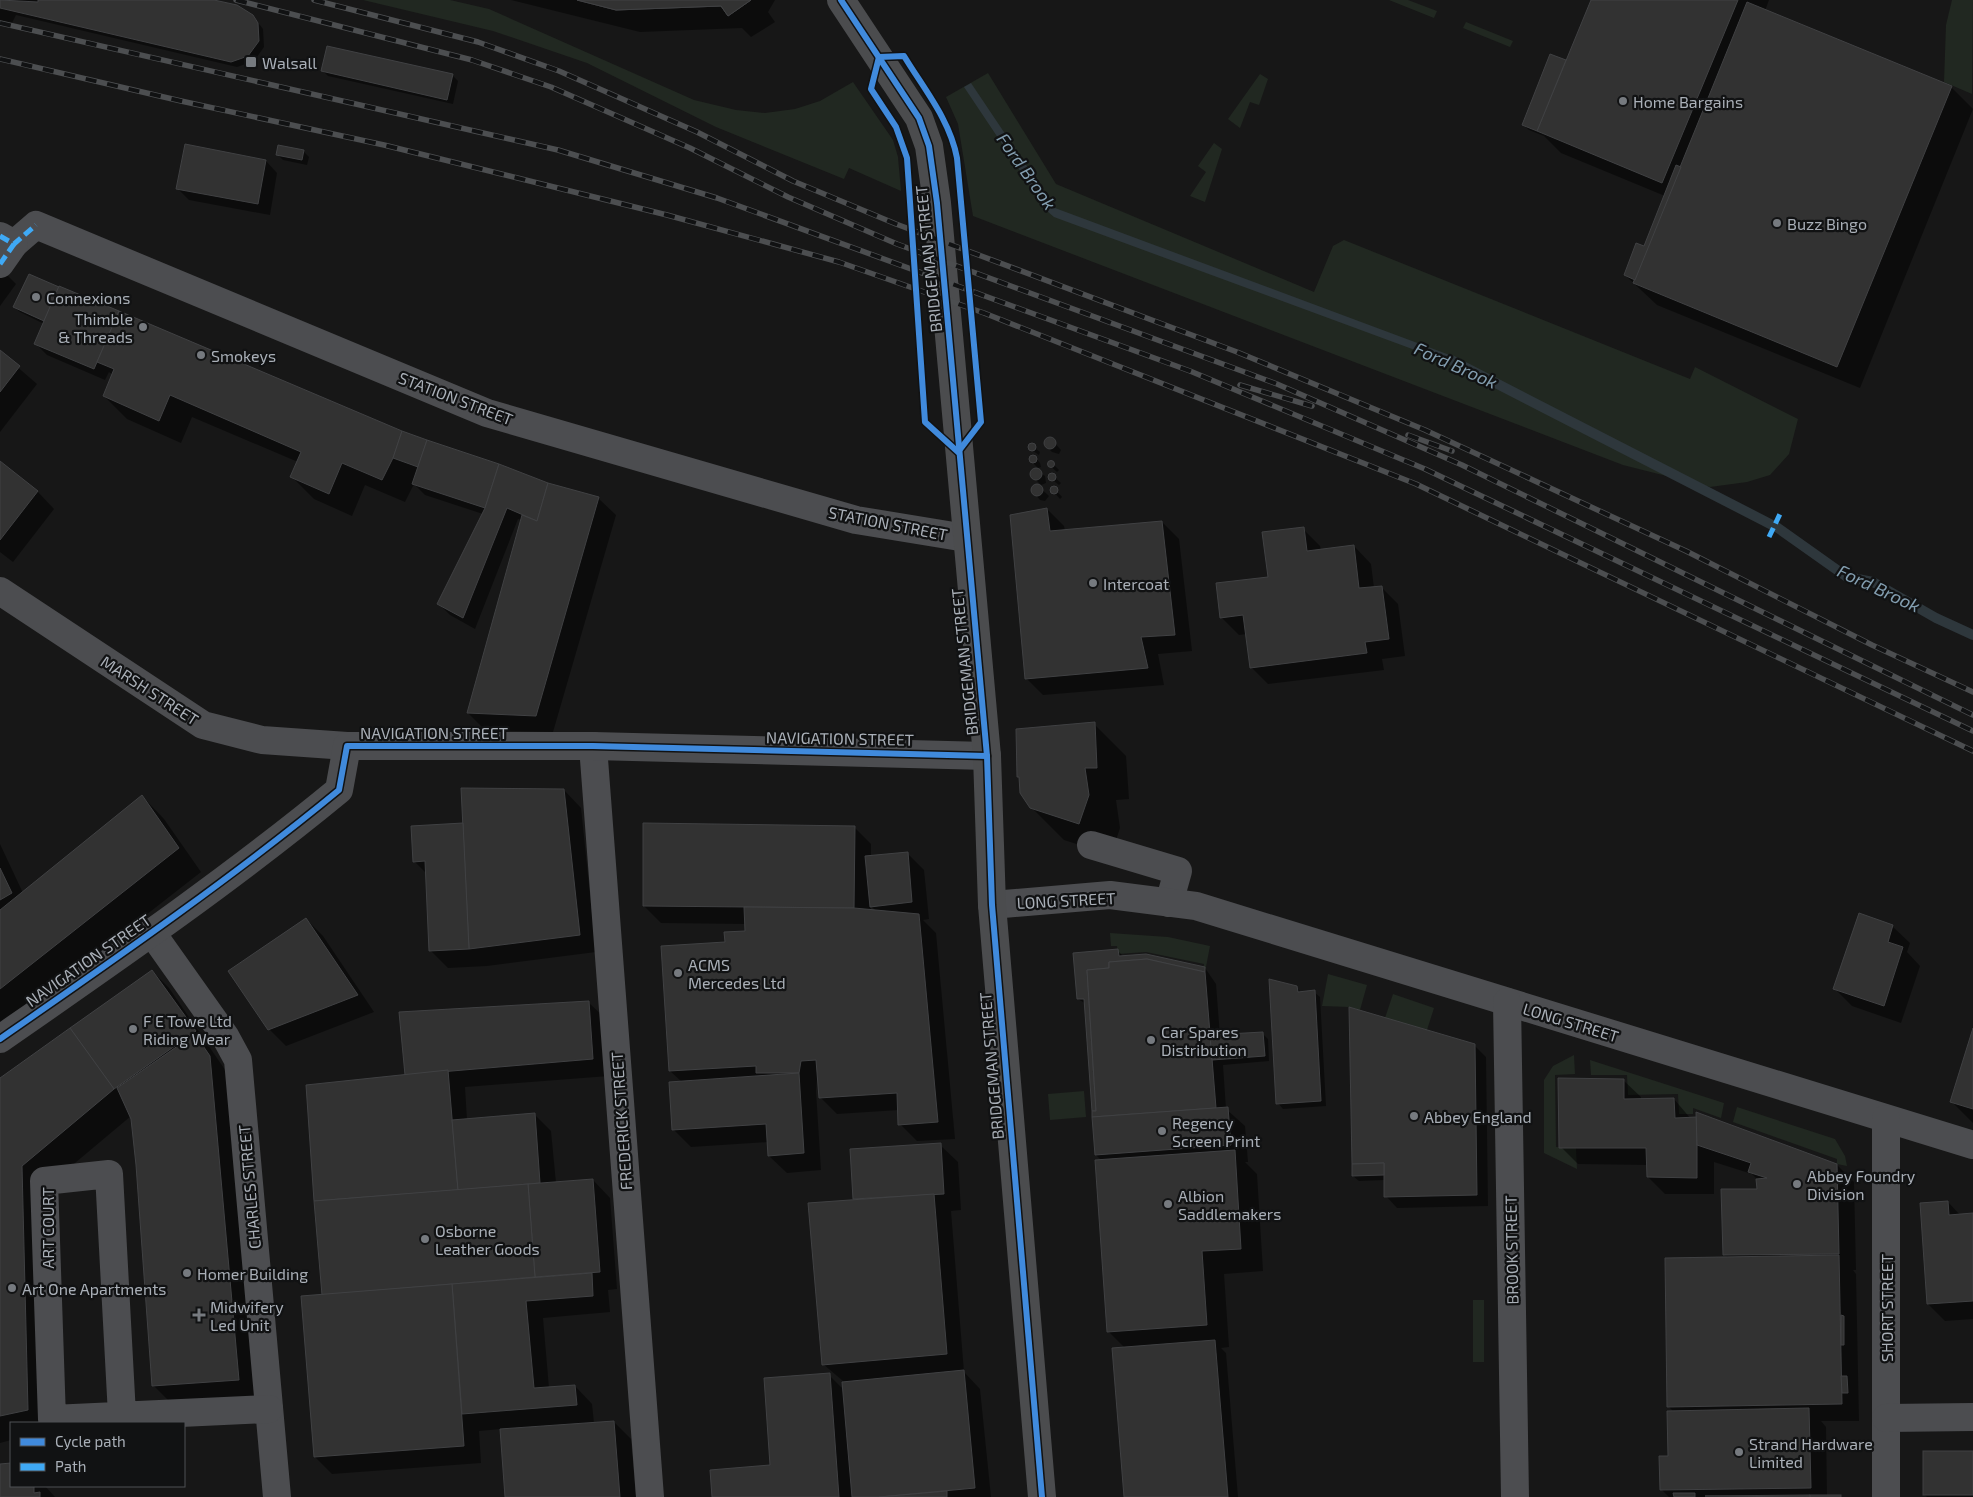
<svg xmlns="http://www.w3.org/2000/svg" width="1973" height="1497" viewBox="0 0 1973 1497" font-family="'Exo 2',sans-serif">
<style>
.green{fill:#212821}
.water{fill:#2e373c}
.shadow{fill:#0007;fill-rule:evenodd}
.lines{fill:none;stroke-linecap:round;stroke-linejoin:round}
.stream{stroke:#2e373c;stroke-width:10}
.building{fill:#323232;stroke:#404143}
.street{stroke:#4c4d50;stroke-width:28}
.secondary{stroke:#4b4c4e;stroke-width:28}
.rail-casing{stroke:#4c4e50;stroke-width:5.5}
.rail{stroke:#111213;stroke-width:4;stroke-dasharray:11;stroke-linecap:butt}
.quiet{stroke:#3fa9f5;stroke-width:5;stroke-dasharray:10 5;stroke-linecap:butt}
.cycleway-casing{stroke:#111213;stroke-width:9}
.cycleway{stroke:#408adc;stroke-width:6}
.poi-dot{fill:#767a7f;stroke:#111213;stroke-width:2}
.labels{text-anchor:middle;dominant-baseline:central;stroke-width:4.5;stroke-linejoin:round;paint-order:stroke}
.poi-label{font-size:16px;fill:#a9afb7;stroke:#111213;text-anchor:start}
.street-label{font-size:16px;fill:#a9afb7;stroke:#111213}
.water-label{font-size:18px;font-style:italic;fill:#839eb0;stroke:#111213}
</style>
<rect width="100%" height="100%" fill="#171717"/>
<!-- green -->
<g class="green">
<polygon points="363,0 450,0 489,9 694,100 736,110 765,113 795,109 820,101 853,82 893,140 898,157 901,191 849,168 844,179 716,127 587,63 493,31"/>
<polygon points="1389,0 1408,0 1437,11 1434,18"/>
<polygon points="1952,0 1973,0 1972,94 1944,82 1946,25"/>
<polygon points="1466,22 1513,41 1510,47 1463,28"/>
<polygon points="988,73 1056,184 1314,292 1333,246 1344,240 1690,379 1695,367 1798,419 1789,454 1770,475 1747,482 1710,487 1623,465 973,216 958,124 946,97"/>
<polygon points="1260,74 1268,79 1259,105 1250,102 1240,128 1228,119"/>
<polygon points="1214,143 1222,149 1205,202 1190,196 1206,172 1198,166"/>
<polygon points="1110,933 1168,937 1210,946 1205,972 1203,971 1204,964 1146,952 1118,954 1117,946 1111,946"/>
<polygon points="1328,974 1367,985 1360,1010 1349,1007 1322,1006"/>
<polygon points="1393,994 1434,1008 1427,1030 1385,1018"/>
<polygon points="1574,1055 1575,1074 1555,1075 1556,1147 1576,1148 1577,1169 1544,1153 1544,1080 1553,1066"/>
<polygon points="1590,1060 1724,1103 1721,1118 1693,1108 1693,1114 1679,1114 1678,1094 1628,1095 1627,1075 1591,1075"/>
<polygon points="1084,1091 1086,1117 1050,1120 1048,1094"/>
<polygon points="1737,1107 1835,1139 1845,1156 1847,1166 1837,1164 1837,1159 1733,1122"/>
<rect x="1473" y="1300" width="11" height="62"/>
</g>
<!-- water -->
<polygon class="water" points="971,83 1055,208 1463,360 1461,367 1054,217 1047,211 964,87"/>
<!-- shadow -->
<g class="shadow">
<polygon points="0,0 208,0 253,16 263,29 264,47 254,61 237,67 16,15 12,23 0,21"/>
<polygon points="511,0 775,0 768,12 775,22 751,37 742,28 640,32"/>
<polygon points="1592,0 1769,0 1765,11 1951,87 1973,109 1860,388 1657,305 1625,275 1645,248 1665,196 1561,153 1544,136 1529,130 1523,125 1565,61 1567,63"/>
<polygon points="323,71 453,76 458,81 453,104 328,76"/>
<polygon points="186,145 266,161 277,173 270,215 189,200 177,188"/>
<polygon points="303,151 309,157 307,165 283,160 278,155"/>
<polygon points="0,268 16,284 0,306"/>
<polygon points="14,307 402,433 547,484 598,498 616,515 553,732 485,730 468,713 521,520 518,519 475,629 450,615 439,604 483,514 425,495 414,484 405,502 365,485 352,516 314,499 292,477 298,462 192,417 181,443 127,419 104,396 113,375 109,372 105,380 47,355 36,344 44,324 20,312"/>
<polygon points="0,352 37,384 0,432"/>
<polygon points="1051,439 1061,450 1059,454 1052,452 1046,446 1045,442"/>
<polygon points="1031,445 1040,452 1039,455 1029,448"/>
<polygon points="1035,457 1040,463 1041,467 1038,468 1032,462 1031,458"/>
<polygon points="1051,462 1059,470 1057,472 1049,465"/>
<polygon points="0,463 37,491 54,509 13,562 0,552"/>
<polygon points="1036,470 1045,476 1046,483 1041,485 1034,478 1032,474"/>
<polygon points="1052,475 1061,483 1059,485 1050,478"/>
<polygon points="1037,485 1049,496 1045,501 1040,500 1035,494 1033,488"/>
<polygon points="1054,488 1062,497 1060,499 1052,490"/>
<polygon points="1047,509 1064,526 1065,531 1162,522 1179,539 1192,651 1158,654 1164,685 1043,695 1026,678"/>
<polygon points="1303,529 1320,546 1321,551 1354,546 1371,564 1374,588 1381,587 1398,604 1405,656 1382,659 1384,670 1268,684 1251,667 1247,634 1239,635 1221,617 1269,578"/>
<polygon points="1094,724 1126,756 1129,799 1116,800 1120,828 1111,855 1064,840 1031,807"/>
<polygon points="564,790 581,808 596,952 487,966 448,968 431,951 427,874 414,861 464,825"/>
<polygon points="142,796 164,819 201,872 0,1029 0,844 23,893"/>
<path d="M854,827L871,844V857L907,853L924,870L929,919L923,920L936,933L955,1139L917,1141L900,1124L899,1110L837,1114L820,1097L817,1079L816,1091L821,1170L787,1173L769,1156V1142L691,1147L674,1130L682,1082L670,1071L726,943L746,932V924L661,923L644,906ZM871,906L877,912L871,911Z"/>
<polygon points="306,919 323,936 374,1012 286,1046 269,1029"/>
<polygon points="1892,926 1910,943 1907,952 1920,966 1901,1023 1852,1006 1835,989"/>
<polygon points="1118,951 1123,956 1205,968 1216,984 1220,1036 1262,1033 1268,1039 1269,1061 1223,1065 1226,1109 1245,1126 1248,1162 1245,1162 1257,1174 1263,1271 1224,1274 1229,1347 1221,1348 1226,1353 1238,1497 1125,1497 1125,1348 1108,1331 1102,1161 1096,1155 1086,1004 1078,999"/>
<polygon points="152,971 169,988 232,1080 261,1403 176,1408 153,1385 138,1165 131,1116 44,1189 50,1423 11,1423 11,1440 0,1443 0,1079"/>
<polygon points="1296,987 1302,993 1314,992 1320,997 1326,1106 1283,1109 1278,1103"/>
<polygon points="588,1002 606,1019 609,1076 465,1087 467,1120 534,1114 551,1131 556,1183 593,1180 610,1198 617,1289 608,1290 610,1312 543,1318 549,1388 575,1386 592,1404 594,1423 614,1422 631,1439 636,1497 506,1497 501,1429 479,1431 481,1463 332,1474 315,1457 323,1296 406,1076"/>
<polygon points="1973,1032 1973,1123 1951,1101"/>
<polygon points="1474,1045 1486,1057 1488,1206 1397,1208 1386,1196 1385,1180 1359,1181 1353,1176"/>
<polygon points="1623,1080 1641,1097 1641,1100 1674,1099 1691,1119 1837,1165 1854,1182 1856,1270 1853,1270 1856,1274 1859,1421 1821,1421 1826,1427 1827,1496 1842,1497 1669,1497 1661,1489 1669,1457 1674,1412 1668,1406 1728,1258 1724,1255 1758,1190 1757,1179 1752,1174 1714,1162 1714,1194 1665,1194 1648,1177 1648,1165 1578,1164 1561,1147"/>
<polygon points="940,1145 958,1162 961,1210 951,1211 964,1372 980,1389 991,1497 714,1497 771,1466 829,1375 843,1389 843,1381 823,1364 854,1200 851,1150"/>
<polygon points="1948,1202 1961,1216 1973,1215 1973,1319 1945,1321 1928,1304"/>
<polygon points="1973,1452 1973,1497 1927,1497 1925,1495"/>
<polygon points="11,1465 11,1486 45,1486 55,1497 0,1497 0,1466"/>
</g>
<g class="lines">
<!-- stream -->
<polyline class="stream" points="1451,360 1778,528 1847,577 1873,582 1936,618 1973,635"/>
</g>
<!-- building -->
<g class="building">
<polygon points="0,0 38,2 38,0 214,0 237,5 253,15 258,23 259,41 248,56 231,62 0,8"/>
<polygon points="577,0 751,0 728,16 721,6 616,10"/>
<polygon points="577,0 751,0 728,16 721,6 616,10"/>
<polygon points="1591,0 1738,0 1662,183 1537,131"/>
<polygon points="1747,2 1952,86 1837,367 1633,283"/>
<polygon points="327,46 453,74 447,100 321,71"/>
<polygon points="1550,54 1566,60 1537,131 1522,125"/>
<polygon points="185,144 266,160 258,204 176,189"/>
<polygon points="278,145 304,150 302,160 276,155"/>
<polygon points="1676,165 1681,167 1635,280 1624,275 1636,243 1644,246"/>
<polygon points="29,274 59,287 44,321 13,307"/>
<polygon points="59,286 119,311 94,369 34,344"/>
<polygon points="119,311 402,431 393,458 382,480 342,463 329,494 290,477 301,452 170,395 159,421 103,396 114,369 97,362"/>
<polygon points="0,350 20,366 0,392"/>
<polygon points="402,431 427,440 418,467 393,458"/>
<circle cx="1050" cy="443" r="6"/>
<polygon points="427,440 499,464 485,508 412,484"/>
<circle cx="1032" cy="447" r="4"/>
<circle cx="1033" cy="459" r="4"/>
<circle cx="1051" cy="464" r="3.5"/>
<polygon points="0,461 38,491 0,540"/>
<polygon points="499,464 548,483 537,521 507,508 463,618 437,604 485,508"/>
<circle cx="1036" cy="474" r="6"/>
<circle cx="1052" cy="477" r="4"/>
<polygon points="548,483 599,497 536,716 467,713 522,515 537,521"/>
<circle cx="1037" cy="490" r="6"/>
<circle cx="1054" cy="490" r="4"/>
<polygon points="1047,508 1050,531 1162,521 1175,635 1141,637 1148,668 1025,679 1010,515"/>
<polygon points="1304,527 1307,551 1354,545 1359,588 1382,586 1389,639 1365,642 1367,653 1250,668 1243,615 1220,618 1216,583 1268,577 1262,532"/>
<polygon points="1095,722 1097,768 1085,768 1089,795 1079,824 1030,808 1020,793 1019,777 1017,777 1016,729"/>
<polygon points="461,788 564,789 580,935 469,949"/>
<polygon points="142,795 179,848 0,989 0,910"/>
<polygon points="463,823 469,949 429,951 425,861 413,862 411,826"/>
<polygon points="643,823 855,826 854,908 643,906"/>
<polygon points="908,852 912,902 870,907 865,856"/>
<polygon points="0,868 12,893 0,900"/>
<polygon points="744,907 854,908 919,914 938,1122 898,1125 897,1093 819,1098 816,1060 801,1061 799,1073 756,1073 756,1066 669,1071 661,946 725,942 724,932 745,931"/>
<polygon points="1859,913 1893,925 1888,942 1903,947 1884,1006 1833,989"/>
<polygon points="306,918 358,995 268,1030 228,971"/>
<polygon points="1118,949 1119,956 1146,954 1205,967 1205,972 1147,959 1109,962 1109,968 1087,970 1096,1111 1092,1111 1084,999 1077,999 1073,953"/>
<polygon points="1147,959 1205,972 1216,1108 1092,1117 1092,1111 1096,1111 1087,970 1109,968 1109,962"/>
<polygon points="152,970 196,1031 114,1089 70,1028"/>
<polygon points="1269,979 1297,986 1298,992 1315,990 1321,1101 1276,1104"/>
<polygon points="589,1001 593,1059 405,1075 399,1012"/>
<polygon points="1349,1007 1475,1044 1477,1195 1384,1197 1384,1163 1352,1164"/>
<polygon points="70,1028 114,1089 22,1166 28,1410 0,1416 0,1078"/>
<polygon points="1973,1028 1973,1109 1950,1102"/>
<polygon points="1263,1032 1265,1056 1212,1060 1210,1035"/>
<polygon points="195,1034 210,1056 239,1380 152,1386 136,1165 131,1119 117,1088"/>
<polygon points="448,1070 458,1190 314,1201 306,1085"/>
<polygon points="799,1073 804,1153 768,1156 766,1124 672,1130 669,1082"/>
<polygon points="1558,1078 1624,1079 1624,1099 1674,1098 1675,1118 1697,1117 1697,1178 1647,1177 1646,1148 1559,1148"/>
<polygon points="1228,1107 1231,1145 1095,1155 1092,1117"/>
<polygon points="1696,1112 1837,1164 1839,1254 1723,1255 1721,1189 1757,1189 1756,1179 1767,1178 1748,1172 1751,1163 1697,1145"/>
<polygon points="535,1113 540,1183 458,1190 452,1120"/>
<polygon points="941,1143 944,1194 853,1199 850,1149"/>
<polygon points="1235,1150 1241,1249 1202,1251 1207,1325 1107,1332 1095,1160"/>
<polygon points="1384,1163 1384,1175 1352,1176 1352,1164"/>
<polygon points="593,1179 600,1272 535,1277 528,1184"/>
<polygon points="528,1184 535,1277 322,1295 314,1201"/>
<polygon points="934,1194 947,1354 822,1365 808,1203"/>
<polygon points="1948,1201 1949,1215 1973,1213 1973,1301 1927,1304 1920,1203"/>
<polygon points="1839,1255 1842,1404 1667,1407 1665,1258"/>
<polygon points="592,1273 593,1296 526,1301 534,1388 575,1385 577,1405 462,1414 452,1284"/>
<polygon points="452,1284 464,1446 314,1457 301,1296"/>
<polygon points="1841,1315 1844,1316 1844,1345 1841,1345"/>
<polygon points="1215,1340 1228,1497 1124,1497 1112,1348"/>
<polygon points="964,1370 975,1488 879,1497 852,1497 842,1382"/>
<polygon points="830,1373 839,1497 712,1497 710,1470 770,1465 764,1378"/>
<polygon points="1841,1376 1847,1376 1848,1393 1842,1393"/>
<polygon points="1809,1408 1811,1488 1660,1490 1659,1456 1668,1456 1667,1411"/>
<polygon points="614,1421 620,1497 505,1497 500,1429"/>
<rect x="1923" y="1451" width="50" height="44"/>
<polygon points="11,1463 11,1486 34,1486 34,1493 40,1492 40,1497 0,1497 0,1464"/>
<polygon points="947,1491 947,1497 879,1497"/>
<polygon points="1673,1493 1695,1493 1695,1497 1674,1497"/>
<rect x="1810" y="1495" width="31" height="2"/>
<polygon points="1810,1495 1810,1497 1705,1496"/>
</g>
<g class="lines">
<!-- street -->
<g class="street">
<polyline points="0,236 14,244 36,225 487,413 856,520 966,538"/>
<polyline points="0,264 14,244"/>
<polyline points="0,591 203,725 262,740 347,746"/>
<polyline points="593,746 650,1497"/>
<polyline points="1091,845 1178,871 1169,903"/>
<polyline points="992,905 1110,895 1196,906 1973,1145"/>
<polyline points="152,933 225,1036 238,1060 277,1497"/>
<polyline points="1507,1002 1515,1497"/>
<path d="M0,1039C115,959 231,879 339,790L347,746H593L987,756"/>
<polyline points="1886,1119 1886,1497"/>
<polyline points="122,1415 109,1174 44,1181 52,1419 269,1409"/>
<polyline points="1886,1418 1973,1417"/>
</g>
<!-- secondary -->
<polyline class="secondary" points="841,0 919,118 929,146 937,203 987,756 992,905 1042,1497"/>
<!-- rail casing -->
<g class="rail-casing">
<g id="rail">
<polyline points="236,0 472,60 551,87 690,148 788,197 897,244 1277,384 1462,465 1973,715"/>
<polyline points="314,0 478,42 559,71 697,132 793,181 896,224 1237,352 1425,430 1686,551 1872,645 1973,692"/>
<polyline points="0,23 558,150 717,198 1190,371 1425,469 1973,731"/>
<polyline points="0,59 181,101 384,145 667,215 839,262 984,313 1416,484 1973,751"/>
<polyline points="1240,385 1312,406"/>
<polyline points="1408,435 1452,451"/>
</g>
</g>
<!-- rail -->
<use href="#rail" class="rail"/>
<!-- quiet -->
<g class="quiet">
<polyline points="0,236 14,244 36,225"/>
<polyline points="0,264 14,244"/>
<polyline points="1769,537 1780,514"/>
</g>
<!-- cycleway casing -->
<g class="cycleway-casing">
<g id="cycleway">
<polyline points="841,0 919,118 929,146 937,203 987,756 992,905 1042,1497"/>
<path d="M904,56C924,89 950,120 957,158L981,422L958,452L925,422L907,158L896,127L871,89L879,57Z"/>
<path d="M0,1039C115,959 231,879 339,790L347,746H593L987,756"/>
</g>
</g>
<!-- cycleway -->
<use href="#cycleway" class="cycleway"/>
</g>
<!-- markers -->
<g class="poi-dot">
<rect x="245" y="56" width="12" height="12" rx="2.5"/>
<circle cx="1623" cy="101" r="5"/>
<circle cx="1777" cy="223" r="5"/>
<circle cx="36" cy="297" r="5"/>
<circle cx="143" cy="327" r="5"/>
<circle cx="201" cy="355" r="5"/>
<circle cx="1093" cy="583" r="5"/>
<circle cx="678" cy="973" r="5"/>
<circle cx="133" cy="1029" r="5"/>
<circle cx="1151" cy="1040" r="5"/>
<circle cx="1414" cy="1116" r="5"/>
<circle cx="1162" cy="1131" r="5"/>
<circle cx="1797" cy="1184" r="5"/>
<circle cx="1168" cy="1204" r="5"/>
<circle cx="425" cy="1239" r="5"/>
<circle cx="187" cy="1273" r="5"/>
<circle cx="12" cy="1288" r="5"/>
<path d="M196.5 1307.5h5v5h5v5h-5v5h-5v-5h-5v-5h5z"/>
<circle cx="1739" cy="1452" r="5"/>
</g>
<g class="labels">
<!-- poi labels -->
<g class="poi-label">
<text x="262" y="62">Walsall</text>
<text x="1633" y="101">Home Bargains</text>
<text x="1787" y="223">Buzz Bingo</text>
<text x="46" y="297">Connexions</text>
<text x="133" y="318" text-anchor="end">Thimble<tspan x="133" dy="18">&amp; Threads</tspan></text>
<text x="211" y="355">Smokeys</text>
<text x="1103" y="583">Intercoat</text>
<text x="688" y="964">ACMS<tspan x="688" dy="18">Mercedes Ltd</tspan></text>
<text x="143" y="1020">F E Towe Ltd<tspan x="143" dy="18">Riding Wear</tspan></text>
<text x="1161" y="1031">Car Spares<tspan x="1161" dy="18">Distribution</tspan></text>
<text x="1424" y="1116">Abbey England</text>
<text x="1172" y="1122">Regency<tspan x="1172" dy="18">Screen Print</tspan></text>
<text x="1807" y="1175">Abbey Foundry<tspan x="1807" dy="18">Division</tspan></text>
<text x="1178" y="1195">Albion<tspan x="1178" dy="18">Saddlemakers</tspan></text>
<text x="435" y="1230">Osborne<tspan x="435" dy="18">Leather Goods</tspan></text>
<text x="197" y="1273">Homer Building</text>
<text x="22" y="1288">Art One Apartments</text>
<text x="210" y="1306">Midwifery<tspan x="210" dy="18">Led Unit</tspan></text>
<text x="1749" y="1443">Strand Hardware<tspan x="1749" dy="18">Limited</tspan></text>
</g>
<!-- street labels -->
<g class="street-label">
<text transform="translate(928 259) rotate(-96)">BRIDGEMAN STREET</text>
<text transform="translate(456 398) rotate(21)">STATION STREET</text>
<text transform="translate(888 523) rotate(11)">STATION STREET</text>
<text transform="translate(964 662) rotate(-96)">BRIDGEMAN STREET</text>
<text transform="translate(150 690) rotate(33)">MARSH STREET</text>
<text x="434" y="732">NAVIGATION STREET</text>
<text transform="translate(840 738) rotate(1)">NAVIGATION STREET</text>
<text transform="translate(1066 900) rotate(-3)">LONG STREET</text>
<text transform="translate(88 960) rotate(-35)">NAVIGATION STREET</text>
<text transform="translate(1571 1022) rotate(17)">LONG STREET</text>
<text transform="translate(991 1066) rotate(-95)">BRIDGEMAN STREET</text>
<text transform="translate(621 1121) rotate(-94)">FREDERICK STREET</text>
<text transform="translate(249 1187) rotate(-95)">CHARLES STREET</text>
<text transform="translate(47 1228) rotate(-90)">ART COURT</text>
<text transform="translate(1511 1250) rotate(-91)">BROOK STREET</text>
<text transform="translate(1886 1308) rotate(-90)">SHORT STREET</text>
</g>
<!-- water labels -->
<g class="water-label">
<text transform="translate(1027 171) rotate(55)">Ford Brook</text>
<text transform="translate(1456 365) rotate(24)">Ford Brook</text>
<text transform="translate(1879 588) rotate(25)">Ford Brook</text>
</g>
</g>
<!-- legend -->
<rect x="10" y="1422" width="175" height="65" fill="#111213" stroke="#4e5155"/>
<rect x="20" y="1438" width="25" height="8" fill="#408adc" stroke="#4e5155"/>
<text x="55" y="1447" font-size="15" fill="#a9afb7">Cycle path</text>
<rect x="20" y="1463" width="25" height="8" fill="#3fa9f5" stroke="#4e5155"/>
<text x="55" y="1472" font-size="15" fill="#a9afb7">Path</text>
</svg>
